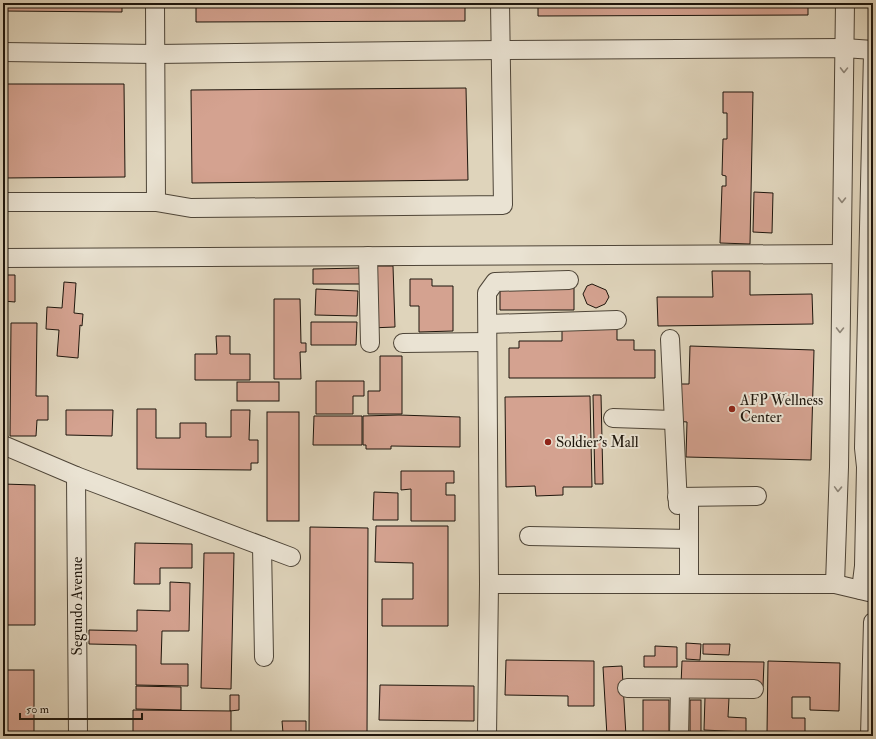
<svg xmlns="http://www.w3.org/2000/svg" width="876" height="739" viewBox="0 0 876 739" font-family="'IM FELL Double Pica',serif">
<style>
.building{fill:#d4a290;stroke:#1d150c}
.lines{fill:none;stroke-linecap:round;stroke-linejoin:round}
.minor-casing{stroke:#4e4538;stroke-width:20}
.minor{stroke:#eae3d3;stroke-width:18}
.oneway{stroke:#8e8679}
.poi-dot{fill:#8f2418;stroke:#eae3d3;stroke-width:1.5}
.labels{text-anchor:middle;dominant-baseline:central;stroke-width:4;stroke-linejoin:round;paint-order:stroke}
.poi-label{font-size:15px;fill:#1d150c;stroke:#eae3d3;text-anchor:start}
.street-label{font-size:15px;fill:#1d150c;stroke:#eae3d3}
</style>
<rect width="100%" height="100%" fill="#dfd4bb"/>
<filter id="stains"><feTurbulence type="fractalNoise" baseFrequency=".005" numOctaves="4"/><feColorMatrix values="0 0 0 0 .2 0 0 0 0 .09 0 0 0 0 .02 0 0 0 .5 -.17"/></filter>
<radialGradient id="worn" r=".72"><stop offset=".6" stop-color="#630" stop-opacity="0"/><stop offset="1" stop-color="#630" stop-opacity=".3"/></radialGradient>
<!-- building -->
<g class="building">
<polygon points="3,3 122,3 122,12 3,11"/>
<polygon points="196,3 465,3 465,21 196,22"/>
<polygon points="538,3 808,3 808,15 538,16"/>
<polygon points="3,84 124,84 125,177 3,178"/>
<polygon points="466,88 468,180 192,183 191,90"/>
<polygon points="723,92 753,92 750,244 720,243 722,186 726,186 726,176 722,175 723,139 727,139 727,113 723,113"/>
<polygon points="754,192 773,193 772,233 753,232"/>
<polygon points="372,266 393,266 395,327 370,328"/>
<polygon points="360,268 360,284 313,284 313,269"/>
<polygon points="712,271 750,271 750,295 812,294 813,324 658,326 657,297 713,297"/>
<polygon points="3,275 15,275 15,302 3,301"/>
<polygon points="410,279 432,279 432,286 453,286 453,331 419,332 419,306 410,306"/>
<polygon points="64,282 76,283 74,313 83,314 82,326 80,325 78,358 57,356 59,330 46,329 47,307 62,308"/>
<polygon points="500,284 574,285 574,310 500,310"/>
<polygon points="592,284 606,290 609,297 605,304 596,308 587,304 583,294 587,286"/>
<polygon points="316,289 358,291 357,316 315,315"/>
<polygon points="274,299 300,299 301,343 306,343 306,352 300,352 301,379 274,379"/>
<polygon points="311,322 357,322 356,345 311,345"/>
<polygon points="11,323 37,323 36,396 48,396 48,420 37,420 36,436 10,436"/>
<polygon points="617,326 617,340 634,340 634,350 655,350 655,378 509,378 509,348 519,348 519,341 562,341 562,327"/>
<polygon points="216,336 230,336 230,354 250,354 250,380 195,380 195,354 217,354"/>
<polygon points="690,346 814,350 811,460 686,457 687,422 675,421 676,384 689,384"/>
<polygon points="380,356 402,356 402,414 368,414 368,391 380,391"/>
<polygon points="316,381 364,381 364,396 353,396 353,414 316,414"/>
<rect x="237" y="382" width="42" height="19"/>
<polygon points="593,395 601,395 603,484 595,484"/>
<polygon points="590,396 592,487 563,487 563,495 536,496 535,486 506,487 505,397"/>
<polygon points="137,409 156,409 156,438 180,438 180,423 206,423 206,437 231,437 231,410 250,410 249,440 258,440 258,463 251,463 251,470 137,469"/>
<polygon points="66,410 113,410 112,436 66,435"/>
<rect x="267" y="412" width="32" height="109"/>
<polygon points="399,415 460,417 460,447 391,446 391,449 366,449 366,445 363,445 363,416"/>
<polygon points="314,416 362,416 362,445 313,445"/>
<polygon points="401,471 454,471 454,483 446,483 446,495 455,495 455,521 411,521 411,489 401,490"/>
<polygon points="3,484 35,485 35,625 3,625"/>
<polygon points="374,492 398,493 398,520 373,520"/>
<polygon points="376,526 448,526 448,626 382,626 382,599 413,599 413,563 375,562"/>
<polygon points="310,527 368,528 367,735 309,735"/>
<polygon points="135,543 192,544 192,568 160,568 160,584 134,584"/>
<polygon points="204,553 234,553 231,689 201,688"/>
<polygon points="170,582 190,583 189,631 162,631 161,664 188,664 188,686 136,685 136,645 89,644 89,630 137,631 137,610 170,611"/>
<polygon points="686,643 701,644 700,660 686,659"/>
<polygon points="703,644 730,644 729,655 703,654"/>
<polygon points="655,646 677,647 677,667 644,667 644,656 655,656"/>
<polygon points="506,660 594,661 594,706 568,706 568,696 505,695"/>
<polygon points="682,661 764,662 763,687 681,685"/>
<polygon points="768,661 840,663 839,711 810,710 810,697 792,697 792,718 805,718 805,734 767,733"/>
<polygon points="622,666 626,736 607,736 603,667"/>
<rect x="3" y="670" width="31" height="66"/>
<polygon points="380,685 474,686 474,721 379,720"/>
<polygon points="136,686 181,687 181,710 136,709"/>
<polygon points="230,695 239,695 239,710 230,711"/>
<polygon points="705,697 729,698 728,717 746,718 746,732 704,730"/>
<rect x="643" y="700" width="26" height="32"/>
<rect x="690" y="700" width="11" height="36"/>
<polygon points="133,710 231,711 231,736 133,736"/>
<polygon points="282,721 306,721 306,733 283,733"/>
<polygon points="707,735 742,736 707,736"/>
</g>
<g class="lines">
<!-- minor casing -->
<g class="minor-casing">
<g id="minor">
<polyline points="155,3 156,202"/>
<polyline points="3,52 156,54 500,50 844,48 873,50"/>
<polyline points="3,202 156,202 191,208 503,205 500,3"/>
<polyline points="368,256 370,343"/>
<polyline points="3,258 841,254"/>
<polyline points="488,324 617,320"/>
<polyline points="670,339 678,505"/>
<polyline points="403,343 487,342"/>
<polyline points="613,418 673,420"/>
<polyline points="3,445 76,476 291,557"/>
<polyline points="76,476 78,736"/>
<polyline points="677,497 757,496"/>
<polyline points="689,505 689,583"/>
<polyline points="529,536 689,539"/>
<polyline points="262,546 264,657"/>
<polyline points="489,584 835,584 873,593"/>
<polyline points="835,584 839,467 845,3"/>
<polyline points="861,590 864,566 866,467 864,448 873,53"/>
<polyline points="627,688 754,689"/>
<polyline points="487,736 489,584 487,293 495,282 569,280"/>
<polyline points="679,736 680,689"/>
<polyline points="870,736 873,622"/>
</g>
</g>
<!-- minor -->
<use href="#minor" class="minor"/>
</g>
<!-- one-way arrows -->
<defs><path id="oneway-chevron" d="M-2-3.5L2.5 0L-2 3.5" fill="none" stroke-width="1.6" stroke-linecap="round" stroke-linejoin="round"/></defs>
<g class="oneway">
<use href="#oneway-chevron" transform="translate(844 70) rotate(91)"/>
<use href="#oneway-chevron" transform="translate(842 200) rotate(91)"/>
<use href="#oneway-chevron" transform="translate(840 330) rotate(91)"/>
<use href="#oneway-chevron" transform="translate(838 489) rotate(92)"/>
</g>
<!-- markers -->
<g class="poi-dot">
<circle cx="732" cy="409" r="4"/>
<circle cx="548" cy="442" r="4"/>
</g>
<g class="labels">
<!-- poi labels -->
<g class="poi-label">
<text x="740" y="400">AFP Wellness<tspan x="740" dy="17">Center</tspan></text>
<text x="556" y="442">Soldier's Mall</text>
</g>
<!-- street labels -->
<g class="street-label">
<text transform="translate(77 606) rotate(-90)">Segundo Avenue</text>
</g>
</g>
<!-- margin -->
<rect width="876" height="739" fill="none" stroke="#dfd4bb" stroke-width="16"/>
<rect x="4" y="4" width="868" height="731" fill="none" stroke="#1d150c" stroke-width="2"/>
<rect x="8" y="8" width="860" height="723" fill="none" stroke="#1d150c"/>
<!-- scale -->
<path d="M20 713v6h122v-6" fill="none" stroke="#1d150c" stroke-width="2"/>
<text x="26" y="713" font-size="12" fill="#1d150c" stroke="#eae3d3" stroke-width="3" paint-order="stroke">50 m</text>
<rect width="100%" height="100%" filter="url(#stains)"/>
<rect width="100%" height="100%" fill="url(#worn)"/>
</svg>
